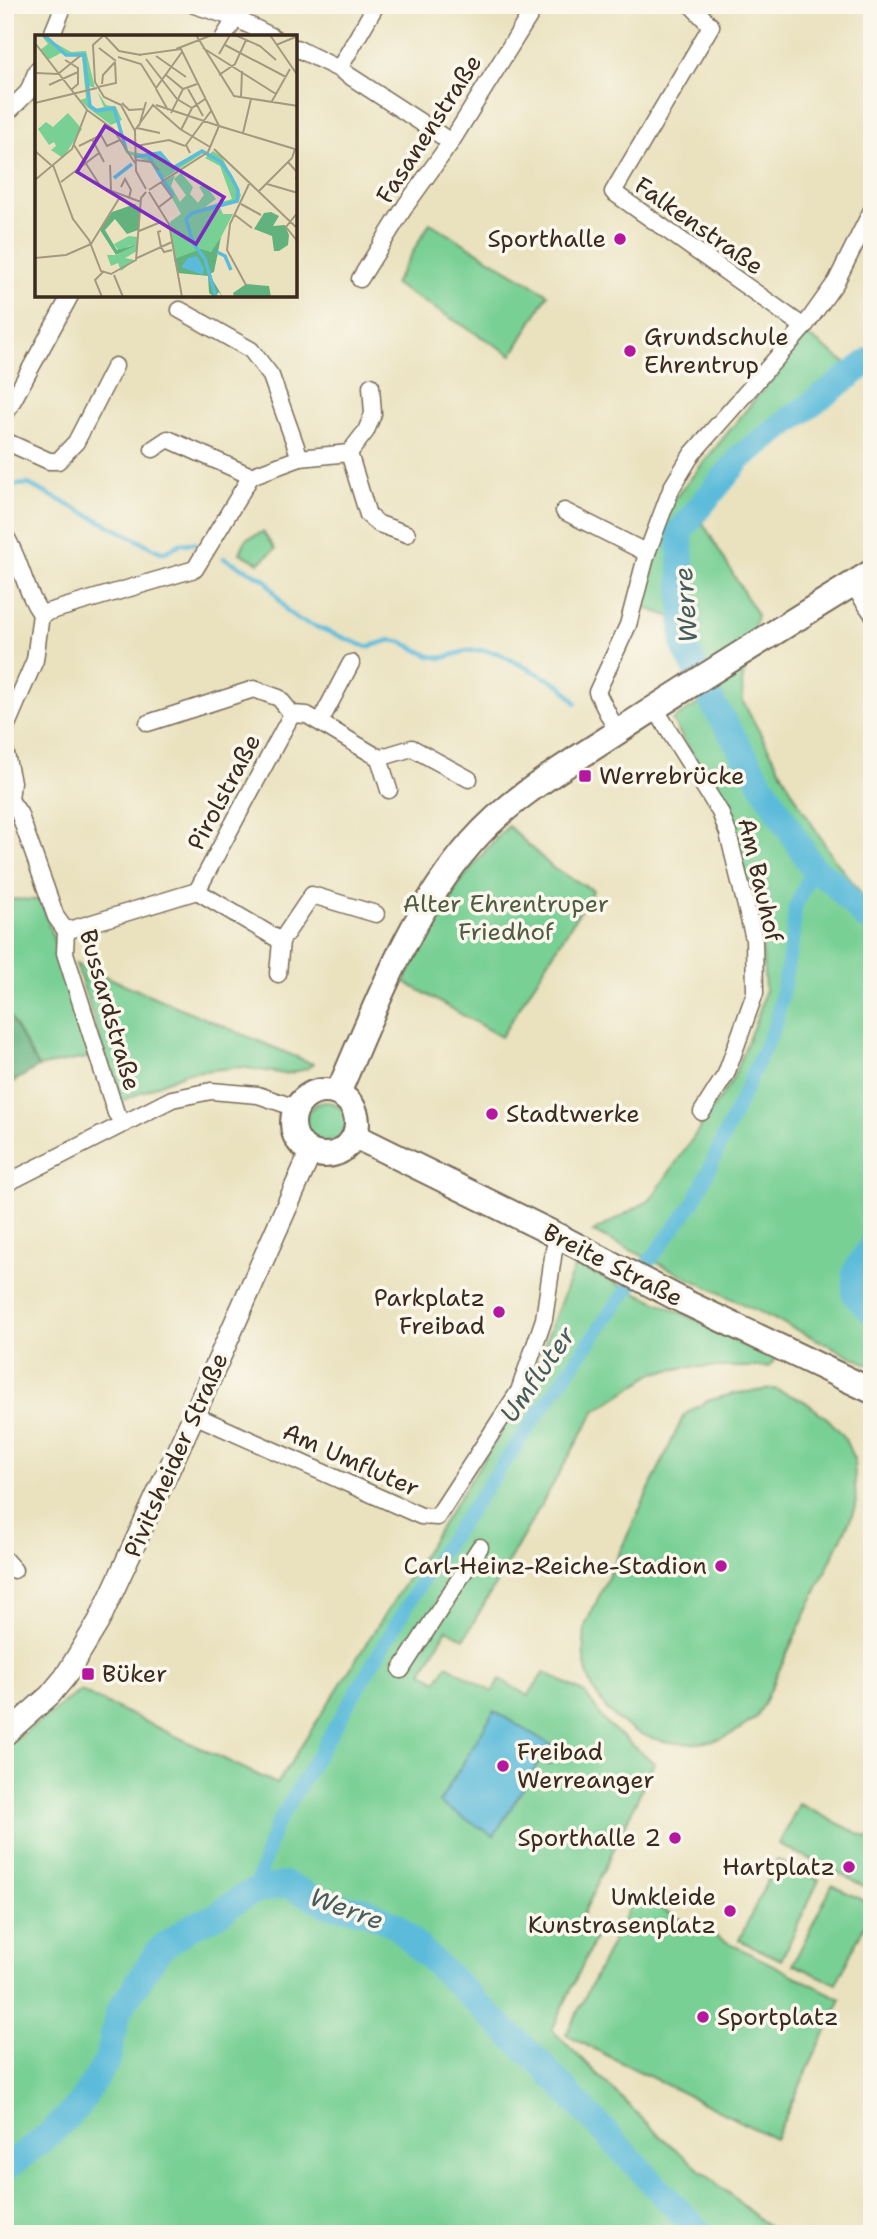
<svg xmlns="http://www.w3.org/2000/svg" width="877" height="2239" viewBox="0 0 877 2239" font-family="'Shantell Sans',sans-serif">
<style>
.green{fill:#79d095;stroke:#5a7d5a;stroke-width:2}
.forest{fill:#62b27e;stroke:#4e6e4e;stroke-width:2}
.water{fill:#5bbbda;stroke:#4b727c;stroke-width:2}
.lines{fill:none;stroke-linecap:round;stroke-linejoin:round}
.stream{stroke:#5bbbda;stroke-width:4.5}
.canal{stroke:#5bbbda;stroke-width:14}
.river{stroke:#5bbbda;stroke-width:26}
.street-casing{stroke:#786a56;stroke-width:19}
.secondary-casing{stroke:#786a56;stroke-width:24}
.primary-casing{stroke:#786a56;stroke-width:28}
.street{stroke:#fff;stroke-width:16}
.secondary{stroke:#fff;stroke-width:21}
.primary{stroke:#fff;stroke-width:24}
.poi-dot{fill:#b5179e;stroke:#fbf7ec;stroke-width:2.5}
.labels{text-anchor:middle;dominant-baseline:central;stroke-width:7;stroke-linejoin:round;paint-order:stroke}
.street-label{font-size:24px;fill:#3b2a1e;stroke:#fbf7ec}
.poi-label{font-size:24px;fill:#3b2a1e;stroke:#fbf7ec;text-anchor:end}
.park-label{font-size:24px;fill:#4e5c42;stroke:#fbf7ec}
.water-label{font-size:26px;font-style:italic;fill:#465d60;stroke:#fbf7ec}
.inset-river{fill:none;stroke:#5bbbda;stroke-width:3.5}
.inset-road{fill:none;stroke:#a4987f;stroke-width:2}
.view{fill:#7b2cbf;fill-opacity:0.15;stroke:#7b2cbf;stroke-width:3.5}
.inset-edge{fill:none;stroke:#3b2a1e;stroke-width:3.5}
</style>
<rect width="100%" height="100%" fill="#fbf7ec"/>
<filter id="ink" filterUnits="userSpaceOnUse"><feTurbulence type="fractalNoise" baseFrequency=".0143" numOctaves="2"/><feDisplacementMap in="SourceGraphic" scale="14" xChannelSelector="R" yChannelSelector="G"/><feConvolveMatrix kernelMatrix="1 2 1 2 8 2 1 2 1" color-interpolation-filters="sRGB"/></filter>
<filter id="wash" filterUnits="userSpaceOnUse"><feTurbulence type="fractalNoise" baseFrequency=".00686" numOctaves="4" result="noise"/><feDisplacementMap in="SourceGraphic" scale="28" xChannelSelector="R" yChannelSelector="G"/><feGaussianBlur stdDeviation="1.57" result="paint"/><feColorMatrix in="noise" values="0 0 0 0 0 0 0 0 0 0 0 0 0 0 0 0 0 1.4 0 .05"/><feComposite in="paint" operator="in"/></filter>
<g filter="url(#wash)">
<rect width="100%" height="100%" fill="#eae2bf"/>
<!-- green -->
<g class="green">
<polygon points="430,223 548,294 512,355 394,284"/>
<polygon points="807,335 856,370 744,457 703,523 757,615 742,683 743,702 797,800 832,856 872,908 872,1366 593,1232 650,1200 691,1141 732,1080 759,1013 765,989 761,927 725,808 672,720 713,695 684,646 683,621 643,607 670,504"/>
<polygon points="263,532 275,549 259,563 240,553 246,539"/>
<path d="M508,826L554,869L593,890L501,1037L405,982C429,923 464,871 508,826Z"/>
<polygon points="5,899 41,900 91,1057 38,1067 5,1008"/>
<polygon points="76,964 313,1064 306,1069 285,1074 240,1067 185,1073 120,1102"/>
<circle cx="326" cy="1122" r="20"/>
<polygon points="575,1265 777,1356 769,1367 687,1367 654,1373 595,1411 464,1639 447,1629 422,1672 437,1681 447,1665 492,1692 500,1679 528,1696 544,1672 585,1693 605,1722 654,1763 579,1923 598,1932 552,2030 659,2135 777,2234 5,2234 5,1747 80,1691 277,1784 525,1394"/>
<path d="M775,1389L804,1401L828,1419L843,1435L854,1459L856,1507L757,1717C747,1724 736,1733 725,1737C663,1758 593,1726 584,1658C583,1648 585,1636 585,1626L684,1415L707,1401L737,1393Z"/>
<polygon points="799,1804 872,1840 872,1890 779,1844"/>
<polygon points="777,1860 819,1880 781,1960 739,1940"/>
<polygon points="832,1885 872,1905 872,1910 836,1984 793,1964"/>
<polygon points="635,1896 841,1999 775,2139 566,2035"/>
</g>
<!-- forest -->
<polygon class="forest" points="5,1008 38,1067 5,1087"/>
<!-- water -->
<polygon class="water" points="494,1711 558,1749 549,1765 540,1760 494,1836 439,1803"/>
<g class="lines">
<!-- stream -->
<g class="stream">
<polyline points="7,486 28,484 163,553 180,544 195,543"/>
<polyline points="224,558 266,580 287,611 299,620 367,647 391,640 402,642 430,656 442,658 467,651 482,650 498,653 562,686 576,703"/>
</g>
<!-- canal -->
<polyline class="canal" points="255,1891 274,1829 429,1569 612,1310 694,1202 776,1023 792,942 795,908 813,868"/>
<!-- river -->
<g class="river">
<polyline points="872,359 742,456 680,531 684,646 713,704 813,868 833,882 864,916 872,920"/>
<polyline points="872,1245 855,1272 855,1295 872,1312"/>
<polyline points="5,2169 51,2133 80,2104 108,2059 118,2012 159,1950 190,1927 216,1916 239,1899 255,1891 286,1884 329,1905 365,1910 395,1925 537,2060 701,2234"/>
</g>
</g>
</g>
<g filter="url(#ink)">
<g class="lines">
<!-- street casing -->
<g class="street-casing">
<g id="street">
<polyline points="194,5 235,18 273,37"/>
<polyline points="691,5 711,26 613,192 804,327"/>
<polyline points="51,37 64,5"/>
<polyline points="224,37 244,5"/>
<polyline points="296,48 339,69 451,142"/>
<polyline points="339,69 376,5"/>
<polyline points="11,109 28,92 37,70"/>
<polyline points="360,279 406,205 451,142 536,5"/>
<polyline points="180,310 251,350 271,376 300,458"/>
<polyline points="5,415 70,296"/>
<polyline points="5,441 49,461 58,461 76,442 115,366"/>
<polyline points="153,449 168,439 251,476"/>
<polyline points="349,453 368,515 379,524 407,534"/>
<polyline points="564,511 647,553"/>
<path d="M5,535C21,560 24,590 41,614L35,660L6,727L5,745"/>
<polyline points="852,584 872,613"/>
<polyline points="41,614 195,569 251,476 300,458 349,453 366,431 373,414 371,386"/>
<polyline points="654,707 720,812 728,833 754,939 755,993 726,1074 702,1112"/>
<polyline points="292,714 307,715 379,758 412,748 469,779"/>
<polyline points="320,722 351,663"/>
<polyline points="620,730 612,722 597,692 628,625 647,553 672,487 692,454 804,327 836,282 872,210"/>
<polyline points="5,750 12,782 10,800 19,813 56,917 66,931 65,953 116,1113 124,1124"/>
<polyline points="379,758 389,790"/>
<polyline points="197,891 281,941"/>
<polyline points="66,931 197,891 292,714 279,698 254,689 148,723"/>
<polyline points="278,974 281,941 312,895 376,914"/>
<polyline points="5,1184 172,1099 211,1091 258,1095 296,1108"/>
<polyline points="194,1415 421,1516 437,1517 519,1391 544,1319 554,1250 558,1236"/>
<polyline points="5,1560 14,1570"/>
<polyline points="401,1670 480,1547"/>
</g>
</g>
<!-- secondary casing -->
<g class="secondary-casing">
<polyline id="secondary" points="5,1735 50,1695 65,1677 99,1621 194,1415 311,1152"/>
</g>
<!-- primary casing -->
<g class="primary-casing">
<g id="primary">
<circle cx="325" cy="1123" r="32"/>
<path d="M338,1093C376,1006 409,914 472,842C512,796 566,766 616,733C700,678 786,625 872,572"/>
<polyline points="355,1136 558,1236 685,1302 872,1391"/>
</g>
</g>
<!-- street -->
<use href="#street" class="street"/>
<!-- secondary -->
<use href="#secondary" class="secondary"/>
<!-- primary -->
<use href="#primary" class="primary"/>
</g>
</g>
<!-- markers -->
<g class="poi-dot">
<circle cx="620" cy="239" r="7"/>
<circle cx="630" cy="351" r="7"/>
<rect x="578" y="769" width="14" height="14" rx="3.5"/>
<circle cx="492" cy="1114" r="7"/>
<circle cx="499" cy="1312" r="7"/>
<circle cx="721" cy="1566" r="7"/>
<rect x="81" y="1667" width="14" height="14" rx="3.5"/>
<circle cx="503" cy="1766" r="7"/>
<circle cx="675" cy="1838" r="7"/>
<circle cx="849" cy="1867" r="7"/>
<circle cx="730" cy="1911" r="7"/>
<circle cx="703" cy="2017" r="7"/>
</g>
<g class="labels">
<!-- street labels -->
<g class="street-label">
<text transform="translate(429 129) rotate(-57)">Fasanenstraße</text>
<text transform="translate(699 226) rotate(35)">Falkenstraße</text>
<text transform="translate(224 792) rotate(-62)">Pirolstraße</text>
<text transform="translate(760 880) rotate(77)">Am Bauhof</text>
<text transform="translate(110 1010) rotate(74)">Bussardstraße</text>
<text transform="translate(613 1265) rotate(27)">Breite Straße</text>
<text transform="translate(176 1455) rotate(-66)">Pivitsheider Straße</text>
<text transform="translate(351 1460) rotate(24)">Am Umfluter</text>
</g>
<!-- poi labels -->
<g class="poi-label">
<text x="606" y="239">Sporthalle</text>
<text x="644" y="337" text-anchor="start">Grundschule<tspan x="644" dy="28">Ehrentrup</tspan></text>
<text x="599" y="776" text-anchor="start">Werrebrücke</text>
<text x="506" y="1114" text-anchor="start">Stadtwerke</text>
<text x="485" y="1298">Parkplatz<tspan x="485" dy="28">Freibad</tspan></text>
<text x="707" y="1566">Carl-Heinz-Reiche-Stadion</text>
<text x="102" y="1674" text-anchor="start">Büker</text>
<text x="517" y="1752" text-anchor="start">Freibad<tspan x="517" dy="28">Werreanger</tspan></text>
<text x="661" y="1838">Sporthalle 2</text>
<text x="835" y="1867">Hartplatz</text>
<text x="716" y="1897">Umkleide<tspan x="716" dy="28">Kunstrasenplatz</tspan></text>
<text x="717" y="2017" text-anchor="start">Sportplatz</text>
</g>
<!-- park labels -->
<g class="park-label">
<text x="506" y="904">Alter Ehrentruper<tspan x="506" dy="28">Friedhof</tspan></text>
</g>
<!-- water labels -->
<g class="water-label">
<text transform="translate(685 605) rotate(-94)">Werre</text>
<text transform="translate(537 1374) rotate(-55)">Umfluter</text>
<text transform="translate(347 1908) rotate(20)">Werre</text>
</g>
</g>
<!-- overview -->
<g transform="translate(35 35)">
<rect width="262" height="262" fill="#eae2bf"/>
<path d="M6,0L36,17L51,16L60,53L51,50L54,65L59,74L69,72L62,56L71,70L81,72L87,85L76,90L52,72L45,65L51,63L47,22L26,18L13,25L5,15L13,9ZM33,78L47,94L28,123L16,115L21,111L19,107L14,110L3,94L11,87L18,92ZM89,104L93,116L114,120L126,117L139,132L173,115L127,145L120,129L91,118L86,105ZM178,116L187,122L206,160L204,166L185,172L188,179H198L179,216L139,224L135,187L146,179L128,147L140,140L136,151L145,167L151,160L139,144L146,138L158,152L155,159L163,168L169,160L164,152L170,149L175,156L181,164L170,172L197,164L185,131L170,123ZM94,201L102,202V216L90,223L100,225L86,236L83,228L76,231L72,220H82L97,210L84,216L79,209Z" fill="#79d095"/>
<path d="M100,169L105,175L103,195L92,199L80,184L70,195L82,215L101,210L81,220L65,195L77,177ZM236,177L244,181L238,191L250,190L254,200L253,210L244,216H239L237,201L219,194L229,178ZM186,202L179,237L174,239L188,262L184,257L179,262L174,258L173,241L143,238L139,224L166,214L176,217ZM211,249L234,251L236,262H199L198,258Z" fill="#62b27e"/>
<path d="M162,221L169,233L168,240L146,232L153,223Z" fill="#5bbbda"/>
<path class="inset-river" d="M9,0L31,20H49L55,71L62,76L79,73L91,114M99,122L125,118L138,133L167,116L186,127L195,140L203,155L202,166L157,178L151,184L158,208L170,224L181,262M114,122L138,161M79,143L97,129M182,217L190,221L196,235"/>
<path class="inset-road" d="M69,0L58,10L60,47L69,62L86,70L100,96L101,136L111,154M69,0L84,16L106,20M161,0L199,61L263,71M200,0L225,11L241,25M235,0L263,41M0,8L52,75L37,114L0,145M190,10L251,42M241,10L263,1M64,13L81,26M168,13L241,59L237,66M141,14L177,0M184,19L195,0M103,20L146,14L184,91M121,21L151,42M83,22L106,29L121,53L147,17M111,24L142,64L157,73M30,25L43,33V49L36,55M0,38L23,39L45,21M131,40L148,54L162,49M184,40L200,29L211,5M67,49L68,40L80,27M14,50L43,37M63,52L81,48L80,27M121,54L133,75M153,54L168,81M241,59L255,34M206,62L207,36M0,68L62,53M87,68L94,75L109,74M121,70L184,91M52,75L78,94L100,128M136,78L148,54M104,91L111,67M184,91L263,115M102,93L125,98M100,95L118,70L145,94L175,112M146,95L157,73L170,64M208,98L216,64M57,104L69,127M39,110L66,152L106,167M44,111L66,100L72,111L85,105M101,111L134,105L150,111M179,114L263,194M0,116L16,130M155,118L151,110L176,76M101,125L116,127L124,135M253,127L262,137L261,145M18,130L38,184L54,205L66,236L76,239L101,225L106,163L111,157M75,130L76,155M26,147L64,118M232,149L263,158M86,152L90,144L96,155L94,163M114,155L173,117L184,91M224,156L257,123L260,114M114,157L134,189L147,262M206,169L226,180M124,172L137,162L126,147M263,177L251,192L263,207M200,180L217,193M104,196L126,187M126,196L123,197L126,212L129,217L137,215M56,209L85,162M0,223L31,220L56,209M102,223L137,207M79,240L88,262M211,250L192,215L195,189L215,147M67,262L60,245L68,237"/>
<path class="view" d="M70,91L189,162L161,209L42,137Z"/>
<rect width="262" height="262" class="inset-edge"/>
</g>
<!-- margin -->
<rect width="877" height="2239" fill="none" stroke="#fbf7ec" stroke-width="28"/>
</svg>
